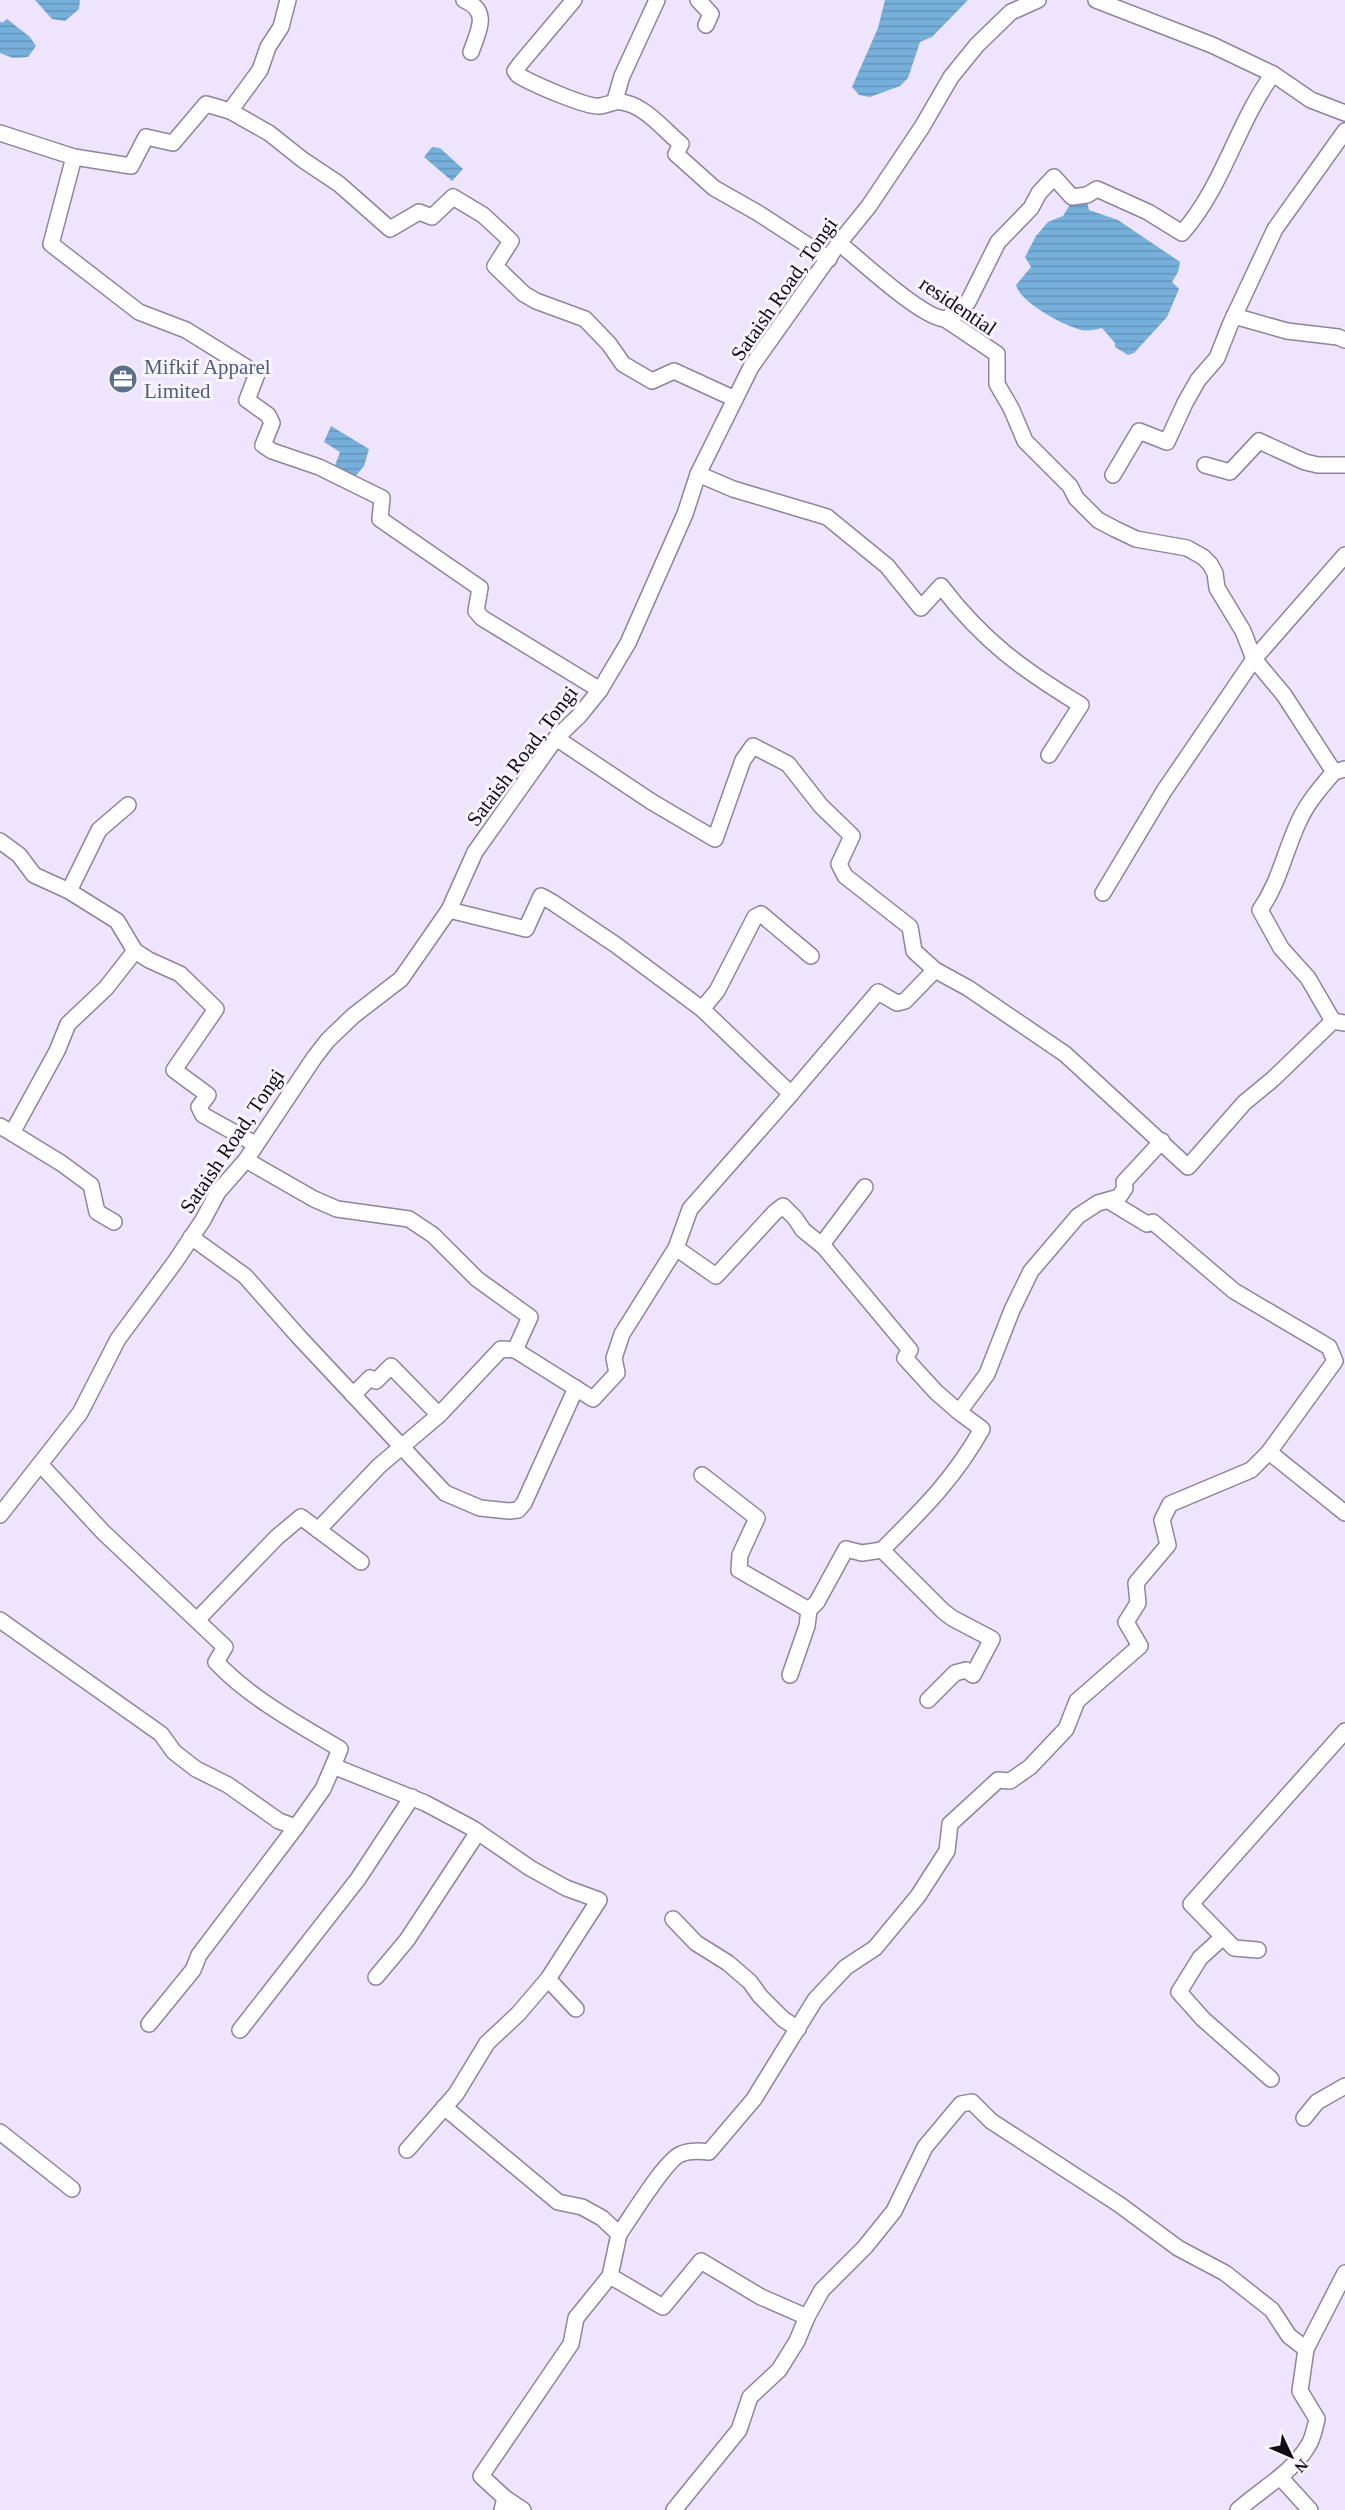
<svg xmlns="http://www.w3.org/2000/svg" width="1345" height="2510" viewBox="0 0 1345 2510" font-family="Georgia,serif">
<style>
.water{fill:url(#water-rules)}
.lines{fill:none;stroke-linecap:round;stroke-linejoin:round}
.minor-casing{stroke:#8e849b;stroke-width:18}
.minor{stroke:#fff;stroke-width:15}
.labels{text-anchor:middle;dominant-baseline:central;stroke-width:6;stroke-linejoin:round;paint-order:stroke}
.street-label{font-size:21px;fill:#100c15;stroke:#f9f4ff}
.service-label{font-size:21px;fill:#4e5e75;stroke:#f9f4ff;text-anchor:start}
</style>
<defs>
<pattern id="water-rules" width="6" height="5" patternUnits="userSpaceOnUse" patternTransform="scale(1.5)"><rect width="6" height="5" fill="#76afda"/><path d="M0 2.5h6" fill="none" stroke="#6595ba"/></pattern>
</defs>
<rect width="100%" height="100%" fill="#efe4fd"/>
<!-- water -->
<g class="water">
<polygon points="35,0 80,0 79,9 65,21 52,19"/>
<polygon points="885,0 968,0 932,37 920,42 908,78 900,86 870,97 859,95 852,87 878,28"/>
<polygon points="7,19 30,37 36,46 28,57 13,58 0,53 0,21 2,23"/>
<polygon points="432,147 440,148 463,169 452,181 424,157"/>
<path d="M1087,202L1089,210L1118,220L1180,262L1178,272L1172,282L1179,289L1167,317L1134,353L1128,355L1115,347V343L1102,328C1094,330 1086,332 1078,329C1061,324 1020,302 1016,285L1031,267L1025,257L1036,236L1048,222L1063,216L1071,203Z"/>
<polygon points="331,426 369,449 364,466 354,478 333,471 340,452 324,442"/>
</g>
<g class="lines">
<!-- minor casing -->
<g class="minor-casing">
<g id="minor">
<path d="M464,0C491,11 478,32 471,52"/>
<path d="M574,0L520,64L515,71L518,75C531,83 587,108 600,106C610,105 615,99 626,103C647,108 665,131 681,144L676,154L714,188L758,213L829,259"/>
<polyline points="698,0 711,14 706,25"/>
<polyline points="1096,0 1212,45 1273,74 1311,100 1345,113"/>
<polyline points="615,100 622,76 657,0"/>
<polyline points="230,111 260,70 268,47 281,27 288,0"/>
<polyline points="0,133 74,157 131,166 146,137 173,143 206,104 230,111 269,133 303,160 339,184 390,229 419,212 432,217 453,197 483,215 511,241 495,266 524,294 536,301 585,319 609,344 623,364 652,381 674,371 735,399"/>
<polyline points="74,157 51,244 139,312 186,330 257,374 247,400 268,415 272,423 263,445 272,451 319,467 382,498 380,519 480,588 476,611 482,618 600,690"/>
<path d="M839,243C860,260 922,318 945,319L997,354V384L1011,408L1025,441L1070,486L1076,498L1098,520L1115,529L1136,539L1187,548L1203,557L1210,564L1215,573L1217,588L1243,631L1254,659L1284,695L1334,772L1345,769"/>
<polyline points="1234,316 1287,331 1338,337 1345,340"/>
<path d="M945,319L959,312L968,302L998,242L1031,208L1039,193L1054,177L1072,197L1087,195L1097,189L1148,212L1182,233C1223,187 1237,123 1273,74"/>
<polyline points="1205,465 1230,472 1259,441 1305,462 1318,465 1345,465"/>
<path d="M698,474L733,489L827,517L887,566L921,608L941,586C983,641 1023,670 1081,705L1049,755"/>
<polyline points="1113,475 1139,431 1167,442 1185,403 1198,380 1217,358 1230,325 1275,229 1345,131"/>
<polyline points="556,738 652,802 715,839 743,760 753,746 788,764 821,806 852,836 839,864 845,876 910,927 914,951 935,970"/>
<polyline points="0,841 19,855 34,875 69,891 117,921 135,951 149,960 180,974 216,1009 174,1070 208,1095 199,1107 203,1115 255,1144"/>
<polyline points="69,891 99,830 128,805"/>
<polyline points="1103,893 1164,791 1254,659 1345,555"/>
<polyline points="449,910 526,929 541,896 552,902 616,945 702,1009 791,1094 878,992 897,1003 905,1001 935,970 968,988 1065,1054 1188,1167 1244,1103 1273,1079 1333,1021 1345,1023"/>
<polyline points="702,1009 717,991 755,917 761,914 811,956"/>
<path d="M1333,1021L1308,978L1281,948L1260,910C1280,881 1284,853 1299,821C1307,803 1321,787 1334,772"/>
<polyline points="0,1126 12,1133 57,1051 68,1024 106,988 135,951"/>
<polyline points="12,1133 61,1163 91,1185 97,1212 114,1222"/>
<polyline points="246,1160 314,1199 337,1209 409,1219 433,1235 477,1279 530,1317 515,1350 593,1399 617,1373 614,1358 622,1334 676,1248 690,1209 791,1094"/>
<polyline points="191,1237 245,1276 299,1337 445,1493 480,1508 509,1511 518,1510 524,1503 576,1388"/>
<polyline points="824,1247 823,1243 865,1187"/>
<polyline points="676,1248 716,1276 775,1212 783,1206 795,1218 803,1230 824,1247 910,1350 905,1358 936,1392 959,1412 987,1374 1012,1310 1031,1271 1078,1216 1098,1203 1119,1197 1125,1188 1124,1182 1162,1141"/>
<polyline points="353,1395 370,1378 376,1381 391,1366 439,1415"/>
<polyline points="1269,1452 1345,1513"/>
<path d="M41,1465L103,1532L225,1647L216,1662C250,1698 298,1724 340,1749L333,1766"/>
<polyline points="702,1475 757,1518 740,1555 739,1570 809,1610 817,1602 846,1549 862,1553 882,1550"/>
<polyline points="0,1515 80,1413 118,1339 175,1262 203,1220 218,1192 246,1160 314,1058 328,1040 353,1016 401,979 449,910 475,852 556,738 579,716 600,690 628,643 685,514 698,474 751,367 839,243 869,206 922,127 951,77 977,45 1011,12 1038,0"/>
<polyline points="318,1530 379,1466 439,1415 501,1349 515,1350"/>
<polyline points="0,1620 161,1734 174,1752 196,1769 228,1785 279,1821 296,1827"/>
<polyline points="197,1620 277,1537 301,1517 361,1562"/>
<polyline points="790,1675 807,1626 809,1610"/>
<path d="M928,1700L955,1673L966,1670L973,1675L992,1639L952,1618L943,1611L882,1550C922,1510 954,1479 982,1429L959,1412"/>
<polyline points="673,1919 696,1943 728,1963 750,1982 760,1996 783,2019 798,2029"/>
<polyline points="1223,1937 1200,1958 1179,1992 1203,2019 1271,2079"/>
<polyline points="1258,1950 1234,1948 1191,1904 1345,1731"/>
<polyline points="376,1977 407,1940 478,1832"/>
<polyline points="548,1979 576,2009"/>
<polyline points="149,2024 193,1970 199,1955 296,1827 323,1789 333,1766 425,1803 472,1828 530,1868 566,1888 599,1900 548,1979 518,2014 487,2043 456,2094 407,2150"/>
<polyline points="240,2030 358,1879 412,1797"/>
<polyline points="444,2107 558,2202 582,2207 602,2218 619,2234 610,2276 663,2307 701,2261 761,2297 807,2317 822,2290 865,2247 894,2211 925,2147 961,2104 972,2102 991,2121 1120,2205 1178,2248 1225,2273 1272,2310 1289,2336 1306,2349"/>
<polyline points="1304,2118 1317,2102 1345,2086"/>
<polyline points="0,2132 72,2189"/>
<path d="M619,2234C630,2219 666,2159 681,2154C690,2150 700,2151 709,2152L754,2099L815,2000L846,1967L875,1948L918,1896L947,1851L950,1824L998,1780L1010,1781L1030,1767L1066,1729L1077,1701L1140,1646L1126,1622L1138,1603L1136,1583L1168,1545L1162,1520L1170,1504L1251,1470L1269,1452L1335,1361L1329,1347L1234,1291L1153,1222L1147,1224L1109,1201"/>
<polyline points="1280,2477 1310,2510"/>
<polyline points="505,2498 523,2510"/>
<polyline points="502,2510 505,2498 481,2476 571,2344 576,2318 610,2276"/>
<polyline points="674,2510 739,2430 750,2397 779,2370 797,2341 807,2317"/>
<path d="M1238,2510C1261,2489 1291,2474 1308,2446C1313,2439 1315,2427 1317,2419L1300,2391L1306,2349L1345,2273"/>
</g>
</g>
<!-- minor -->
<use href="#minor" class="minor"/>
</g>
<!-- icons -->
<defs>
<g id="office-disc" transform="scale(1.5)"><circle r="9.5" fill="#5c6f8a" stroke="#f9f4ff"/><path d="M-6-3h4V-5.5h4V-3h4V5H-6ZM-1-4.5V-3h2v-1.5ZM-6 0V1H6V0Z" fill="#fff"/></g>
</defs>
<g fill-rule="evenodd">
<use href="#office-disc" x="123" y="379"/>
</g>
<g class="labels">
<!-- street labels -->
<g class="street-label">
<text transform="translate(784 289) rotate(-55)">Sataish Road, Tongi</text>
<text transform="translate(958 306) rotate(34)">residential</text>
<text transform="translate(522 756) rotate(-53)">Sataish Road, Tongi</text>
<text transform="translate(232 1141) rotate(-56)">Sataish Road, Tongi</text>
</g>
<!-- service labels -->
<g class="service-label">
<text x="144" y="367">Mifkif Apparel<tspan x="144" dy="24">Limited</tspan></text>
</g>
</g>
<!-- north arrow -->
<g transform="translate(1291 2456) rotate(134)" stroke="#f9f4ff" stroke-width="4.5" paint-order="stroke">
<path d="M0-4.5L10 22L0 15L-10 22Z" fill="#100c15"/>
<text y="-9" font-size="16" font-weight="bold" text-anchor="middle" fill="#100c15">N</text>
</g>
</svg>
